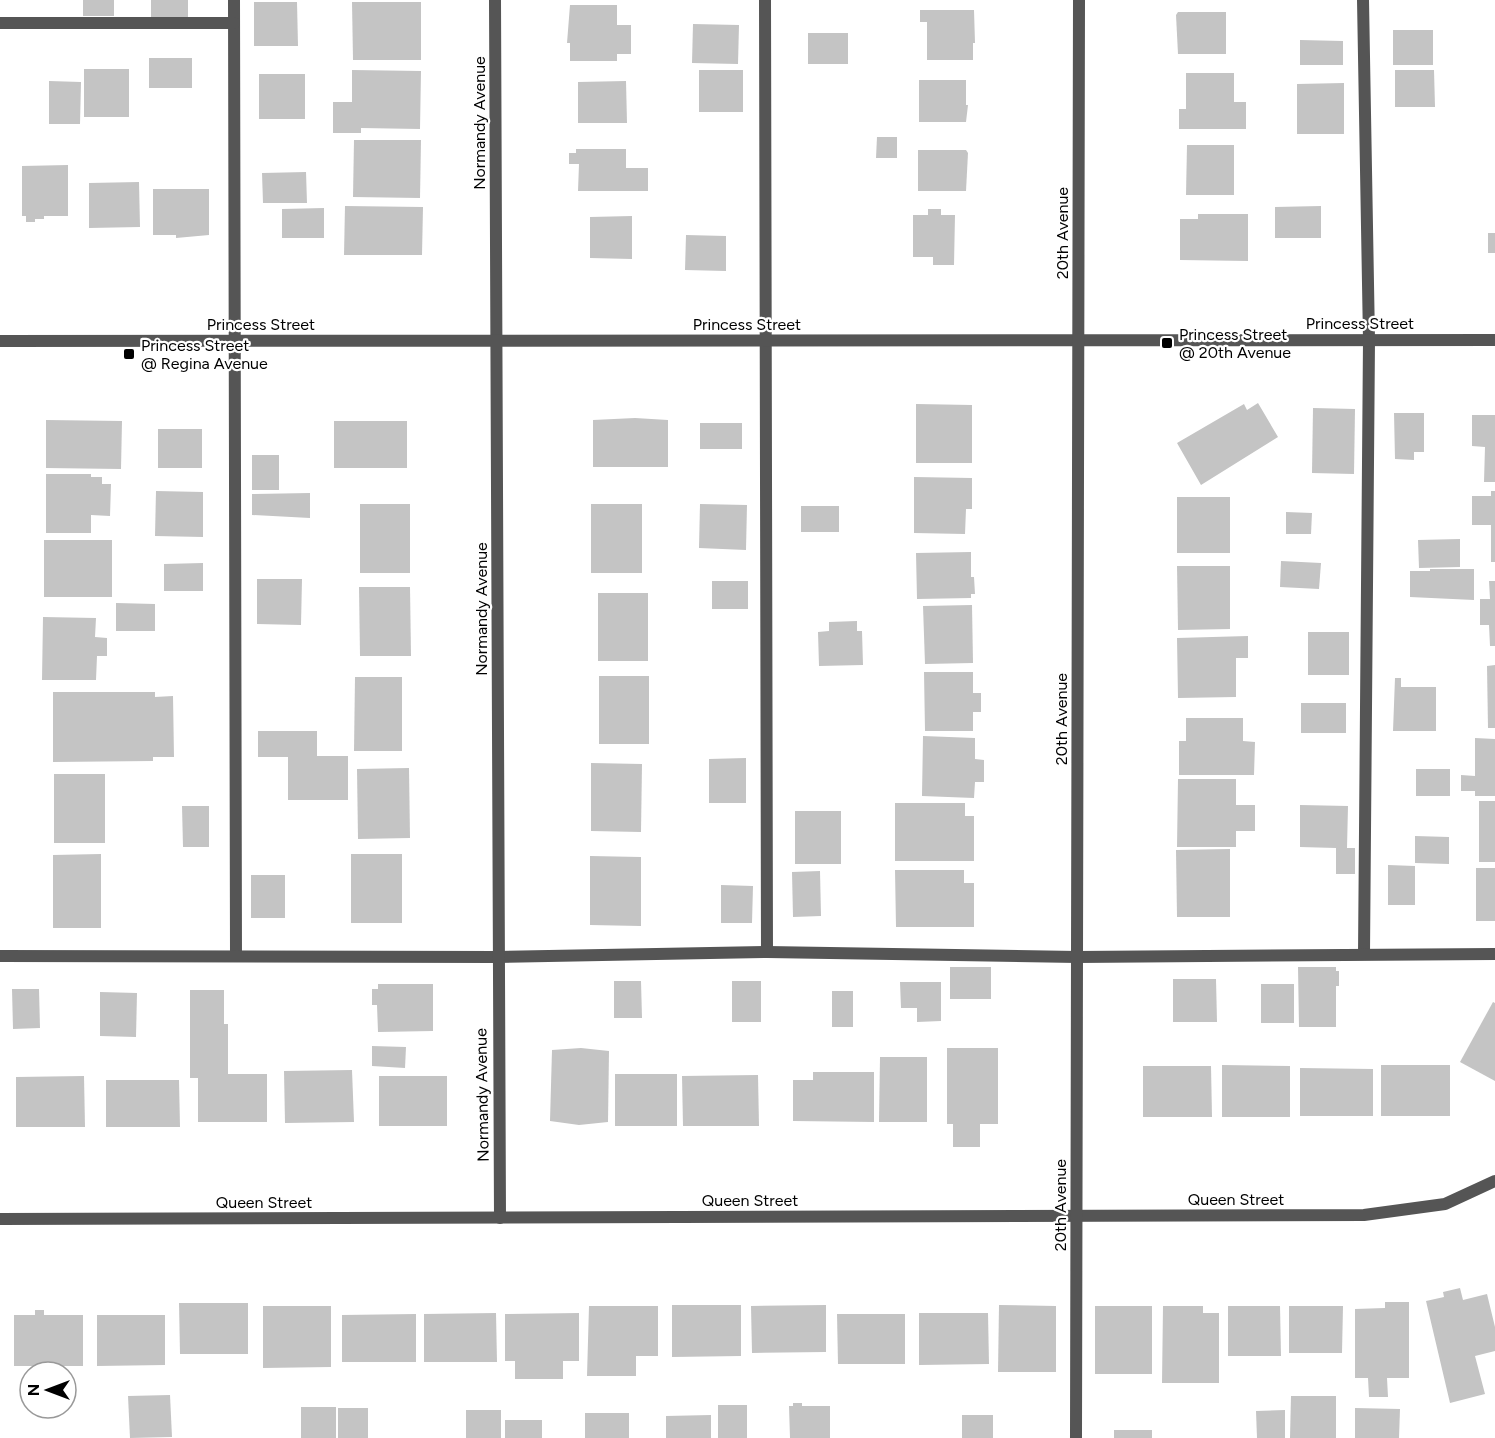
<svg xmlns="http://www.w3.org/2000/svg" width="1495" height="1438" viewBox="0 0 1495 1438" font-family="Figtree,sans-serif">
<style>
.building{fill:#c4c4c4}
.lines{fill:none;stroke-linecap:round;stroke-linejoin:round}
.service{stroke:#555;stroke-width:12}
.minor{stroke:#555;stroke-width:12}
.poi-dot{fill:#000;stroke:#fff;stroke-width:2}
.labels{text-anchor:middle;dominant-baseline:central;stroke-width:4.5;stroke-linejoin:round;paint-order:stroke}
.street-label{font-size:16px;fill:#000;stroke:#fff}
.poi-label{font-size:16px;fill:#000;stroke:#fff;text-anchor:start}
</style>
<rect width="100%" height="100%" fill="#fff"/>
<!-- building -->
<g class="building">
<rect x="83" y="0" width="31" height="16"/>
<rect x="151" y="0" width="37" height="19"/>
<polygon points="254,2 297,2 298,46 254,46"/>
<polygon points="352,2 421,2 421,60 353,60"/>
<polygon points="570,5 617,5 617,25 631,25 631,54 617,54 617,61 570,61 570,43 567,43"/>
<polygon points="920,10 974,10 975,43 973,43 973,60 927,60 927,22 920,22"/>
<polygon points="1178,12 1226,12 1226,54 1178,54 1176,15"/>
<polygon points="693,24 739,25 738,64 692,63"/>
<rect x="1393" y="30" width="40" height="35"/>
<rect x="808" y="33" width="40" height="31"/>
<polygon points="1300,40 1343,41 1343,65 1300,65"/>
<rect x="149" y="58" width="43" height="30"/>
<rect x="84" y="69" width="45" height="48"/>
<polygon points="352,70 421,71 420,129 361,128 361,133 333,133 333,102 352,102"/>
<rect x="699" y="70" width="44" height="42"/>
<polygon points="1395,70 1434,70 1435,107 1395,107"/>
<polygon points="1186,73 1234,73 1234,102 1246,102 1246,129 1179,129 1179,109 1186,109"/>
<rect x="259" y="74" width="46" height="45"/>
<polygon points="919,80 966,80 966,105 968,105 966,122 919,122"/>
<polygon points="49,81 81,82 80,124 49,124"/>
<polygon points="626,81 627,123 578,123 578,82"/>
<polygon points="1344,83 1344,134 1297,134 1297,84"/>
<polygon points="877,137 897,137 897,158 876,158"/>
<polygon points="354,140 421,140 420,198 353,197"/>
<polygon points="1187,145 1234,145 1234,195 1186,195"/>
<polygon points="576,149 626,149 626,168 648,168 648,191 578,191 579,164 569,164 569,153 576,153"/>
<polygon points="918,150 966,150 968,153 966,191 918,191"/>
<polygon points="68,165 68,216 44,216 44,219 35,219 35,222 26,222 26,216 22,216 22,166"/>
<polygon points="306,172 307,203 263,203 262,173"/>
<polygon points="139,182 140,227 89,228 89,183"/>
<polygon points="153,189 209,189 209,235 176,238 176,235 153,235"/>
<polygon points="345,206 423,207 422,255 344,255"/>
<polygon points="1321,206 1321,238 1275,238 1275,207"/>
<polygon points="324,208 324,238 282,238 282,209"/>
<polygon points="928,209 941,209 941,215 955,215 954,265 933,265 933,257 913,257 913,215 928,215"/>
<polygon points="1198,214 1248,214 1248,261 1180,260 1180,219 1198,219"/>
<polygon points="632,216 632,259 590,258 590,217"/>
<rect x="1488" y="233" width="7" height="20"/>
<polygon points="686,235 726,236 726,271 685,270"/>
<polygon points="1258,403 1278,437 1201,485 1177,443 1244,404 1247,410"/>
<polygon points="916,404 972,405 972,463 916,463"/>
<polygon points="1313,408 1355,409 1354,474 1312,473"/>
<polygon points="1394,413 1424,413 1424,452 1414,452 1414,460 1395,459"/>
<polygon points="1472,415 1495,415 1495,482 1484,482 1485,447 1472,446"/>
<polygon points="635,418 668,420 668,467 593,467 593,420"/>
<polygon points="46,420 122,421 121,469 46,468"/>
<rect x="334" y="421" width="73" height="47"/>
<rect x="700" y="423" width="42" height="26"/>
<rect x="158" y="429" width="44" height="39"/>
<rect x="252" y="455" width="27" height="35"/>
<polygon points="46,474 91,474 91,477 102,477 102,484 111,484 110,516 91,515 91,533 46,533"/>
<polygon points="914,477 972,478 972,509 966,509 965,534 914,533"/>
<polygon points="156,491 203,492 203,537 155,536"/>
<polygon points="1491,491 1495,491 1495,562 1491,562 1491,525 1472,525 1472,496 1491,496"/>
<polygon points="310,493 310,518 252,515 252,494"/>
<rect x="1177" y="497" width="53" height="56"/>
<rect x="360" y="504" width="50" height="69"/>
<rect x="591" y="504" width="51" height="69"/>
<polygon points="700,504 747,505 746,550 699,548"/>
<rect x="801" y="506" width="38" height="26"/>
<polygon points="1286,512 1312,513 1311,534 1286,534"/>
<polygon points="1460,539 1460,567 1419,568 1418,540"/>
<rect x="44" y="540" width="68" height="57"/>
<polygon points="971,552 971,577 974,577 975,594 971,594 971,598 917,599 916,553"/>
<polygon points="1281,561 1321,563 1319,589 1280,587"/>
<polygon points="203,563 203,591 164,591 164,564"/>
<polygon points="1177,566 1230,566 1230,629 1178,630"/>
<polygon points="1430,569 1474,569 1474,600 1410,597 1410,571 1430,571"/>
<polygon points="257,579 302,579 301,625 257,624"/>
<rect x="712" y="581" width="36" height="28"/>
<polygon points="1489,581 1495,581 1495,646 1490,646 1489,625 1480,625 1480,599 1490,599"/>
<polygon points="359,587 410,587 411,656 360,656"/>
<rect x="598" y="593" width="50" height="68"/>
<polygon points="116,603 155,604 155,631 116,631"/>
<polygon points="972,605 973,663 925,664 923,606"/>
<polygon points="43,617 96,618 95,637 107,638 107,656 97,656 96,680 42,680"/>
<polygon points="857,621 857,631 862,631 863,665 819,666 818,632 829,631 829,622"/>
<rect x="1308" y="632" width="41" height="43"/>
<polygon points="1248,636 1248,658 1236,658 1236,697 1178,698 1177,638"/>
<polygon points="1495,665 1495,728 1488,728 1487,666"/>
<polygon points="924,672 973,672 973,693 981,693 981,712 973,712 973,731 925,731"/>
<rect x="599" y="676" width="50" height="68"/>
<polygon points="355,677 402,677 402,751 354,751"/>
<polygon points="1395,678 1401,678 1401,687 1436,687 1436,731 1393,731"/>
<polygon points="53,692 155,692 155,697 173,696 174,757 153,757 153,761 53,762"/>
<rect x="1301" y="703" width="45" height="30"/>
<polygon points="1186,718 1243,718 1243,741 1255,742 1254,775 1179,775 1179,741 1186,741"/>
<polygon points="258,731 317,731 317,756 348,756 348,800 288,800 288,757 258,757"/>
<polygon points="923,736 975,738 975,759 984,760 984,782 975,782 974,798 922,796"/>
<polygon points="1475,738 1495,739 1495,796 1475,796 1475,791 1461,791 1461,775 1475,776"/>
<polygon points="746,758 746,803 709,803 709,759"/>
<polygon points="591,763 642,764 641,832 591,831"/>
<polygon points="409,768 410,838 358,839 357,769"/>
<rect x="1416" y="769" width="34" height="27"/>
<rect x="54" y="774" width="51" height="69"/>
<polygon points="1178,779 1236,779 1236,805 1255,805 1255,831 1236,831 1236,847 1177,847"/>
<rect x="1479" y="801" width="16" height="61"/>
<polygon points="895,803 965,803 965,816 974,816 974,861 895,861"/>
<polygon points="1300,805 1348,806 1347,848 1355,848 1355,874 1336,874 1336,848 1300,847"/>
<polygon points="182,806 209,806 209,847 183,847"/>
<rect x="795" y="811" width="46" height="53"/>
<polygon points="1415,836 1449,837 1449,864 1415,863"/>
<polygon points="1230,849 1230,917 1177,917 1176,850"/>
<polygon points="101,854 101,928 53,928 53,855"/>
<rect x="351" y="854" width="51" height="69"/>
<polygon points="590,856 641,857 641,926 590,925"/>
<polygon points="1388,865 1415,866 1415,905 1388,905"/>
<rect x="1476" y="868" width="19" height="53"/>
<polygon points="895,870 964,870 964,883 974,883 974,927 896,927"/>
<polygon points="820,871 821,916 793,917 792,872"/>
<rect x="251" y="875" width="34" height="43"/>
<polygon points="721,885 753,886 752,923 721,923"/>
<rect x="950" y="967" width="41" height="32"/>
<polygon points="1298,967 1336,967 1336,971 1339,971 1339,986 1336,986 1336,1027 1299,1027"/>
<polygon points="1173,979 1216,979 1217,1022 1173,1022"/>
<polygon points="614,981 641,981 642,1018 614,1018"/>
<rect x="732" y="981" width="29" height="41"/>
<polygon points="900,982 941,982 941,1021 917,1022 917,1008 901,1008"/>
<polygon points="378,984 433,984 433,1031 378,1032 377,1005 372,1005 372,989 378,989"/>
<rect x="1261" y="984" width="33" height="39"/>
<polygon points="12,989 39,989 40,1028 13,1029"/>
<polygon points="190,990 224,990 224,1024 228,1024 228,1074 267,1074 267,1122 198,1122 198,1078 190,1078"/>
<rect x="832" y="991" width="21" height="36"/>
<polygon points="100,992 137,993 136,1037 100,1036"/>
<polygon points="1493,1002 1495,1003 1495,1081 1460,1062"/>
<polygon points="372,1046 406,1047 405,1068 372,1066"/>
<polygon points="581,1048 609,1051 608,1122 579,1125 550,1121 552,1050"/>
<polygon points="947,1048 998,1048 998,1124 980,1124 980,1147 953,1147 953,1124 947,1124"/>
<polygon points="880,1057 927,1057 927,1122 879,1122"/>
<polygon points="1222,1065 1290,1066 1290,1117 1222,1117"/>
<rect x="1381" y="1065" width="69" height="51"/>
<polygon points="1143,1066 1211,1066 1212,1117 1143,1117"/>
<polygon points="1300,1068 1373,1069 1373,1116 1300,1116"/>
<polygon points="352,1070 354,1122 285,1123 284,1071"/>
<polygon points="813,1072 874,1072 874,1122 793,1121 793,1080 813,1080"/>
<rect x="615" y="1074" width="62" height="52"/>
<polygon points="758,1075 759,1126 683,1126 682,1076"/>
<polygon points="84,1076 85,1127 16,1127 16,1077"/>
<rect x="379" y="1076" width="68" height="50"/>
<polygon points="106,1080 179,1080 180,1127 106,1127"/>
<polygon points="1460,1288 1463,1300 1487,1294 1495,1327 1495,1351 1475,1356 1485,1394 1450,1403 1426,1301 1444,1297 1443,1292"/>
<polygon points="1385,1302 1409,1302 1409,1378 1387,1378 1388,1397 1369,1397 1368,1378 1355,1378 1355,1309 1385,1308"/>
<polygon points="179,1303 248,1303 248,1354 180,1354"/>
<polygon points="672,1305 741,1305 741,1356 672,1357"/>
<polygon points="826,1305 826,1352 752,1353 751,1306"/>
<polygon points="999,1305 1056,1306 1056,1372 998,1372"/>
<polygon points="263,1306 331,1306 331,1367 263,1368"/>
<polygon points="589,1306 658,1306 658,1356 636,1356 636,1376 587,1376"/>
<rect x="1095" y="1306" width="57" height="68"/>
<polygon points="1163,1306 1203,1306 1203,1313 1219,1313 1219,1383 1162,1383"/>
<polygon points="1228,1306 1280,1306 1281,1356 1228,1356"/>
<polygon points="1289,1306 1343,1306 1342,1353 1289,1353"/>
<polygon points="35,1310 44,1310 44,1315 83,1315 83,1366 14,1366 14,1315 35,1315"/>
<polygon points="496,1313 497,1362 424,1362 424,1314"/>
<polygon points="579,1313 579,1361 563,1361 563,1379 515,1379 515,1361 505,1361 505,1314"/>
<polygon points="919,1313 988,1313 989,1364 919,1365"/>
<polygon points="416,1314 416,1362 342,1362 342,1315"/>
<polygon points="837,1314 905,1314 905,1364 838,1364"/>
<polygon points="97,1315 165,1315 165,1365 97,1366"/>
<polygon points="170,1395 172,1437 130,1438 128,1396"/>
<polygon points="1291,1396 1336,1396 1336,1438 1290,1438"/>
<polygon points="793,1403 802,1403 802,1406 830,1406 830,1438 790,1438 789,1406 793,1406"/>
<rect x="718" y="1405" width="29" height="33"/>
<rect x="301" y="1407" width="35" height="31"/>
<rect x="338" y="1408" width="30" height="30"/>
<polygon points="1355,1408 1400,1409 1399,1438 1355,1438"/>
<rect x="466" y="1410" width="35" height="28"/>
<polygon points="1285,1410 1285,1438 1257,1438 1256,1411"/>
<rect x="585" y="1413" width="44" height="25"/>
<polygon points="711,1415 711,1438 666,1438 666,1416"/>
<rect x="962" y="1415" width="31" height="23"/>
<rect x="505" y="1420" width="37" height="18"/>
<rect x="1114" y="1430" width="38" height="8"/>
</g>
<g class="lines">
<!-- service -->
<g class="service">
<polyline points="234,0 236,956"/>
<polyline points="765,0 767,952"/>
<polyline points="1363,0 1369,340 1364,954"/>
<polyline points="0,23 234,23"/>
<polyline points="0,956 497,957 767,952 1077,957 1495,954"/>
</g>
<!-- minor -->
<g class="minor">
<polyline points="495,0 500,1218"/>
<polyline points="0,341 1495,340"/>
<polyline points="0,1219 1364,1215 1445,1204 1495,1181"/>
<polyline points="1076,1438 1079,0"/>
</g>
</g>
<!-- markers -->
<g class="poi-dot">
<rect x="1161" y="337" width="12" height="12" rx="3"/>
<rect x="123" y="348" width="12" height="12" rx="3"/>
</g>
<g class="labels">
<!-- street labels -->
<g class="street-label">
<text transform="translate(479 123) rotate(-90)">Normandy Avenue</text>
<text transform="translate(1062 233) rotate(-90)">20th Avenue</text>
<text x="1360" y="323">Princess Street</text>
<text x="261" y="324">Princess Street</text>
<text x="747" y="324">Princess Street</text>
<text transform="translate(481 609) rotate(-90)">Normandy Avenue</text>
<text transform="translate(1061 719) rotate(-90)">20th Avenue</text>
<text transform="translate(482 1095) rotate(-91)">Normandy Avenue</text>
<text x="1236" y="1199">Queen Street</text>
<text x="750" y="1200">Queen Street</text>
<text x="264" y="1202">Queen Street</text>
<text transform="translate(1060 1205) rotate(-90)">20th Avenue</text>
</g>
<!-- poi labels -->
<g class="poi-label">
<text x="1179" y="334">Princess Street<tspan x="1179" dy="18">@ 20th Avenue</tspan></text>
<text x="141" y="345">Princess Street<tspan x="141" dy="18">@ Regina Avenue</tspan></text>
</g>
</g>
<!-- north arrow -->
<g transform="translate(48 1390) rotate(270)"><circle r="28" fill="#ffffff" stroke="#999999" stroke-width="1.5"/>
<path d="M0-4.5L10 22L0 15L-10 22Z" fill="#000000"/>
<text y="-9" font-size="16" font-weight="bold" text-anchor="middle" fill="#000000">N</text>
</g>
</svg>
